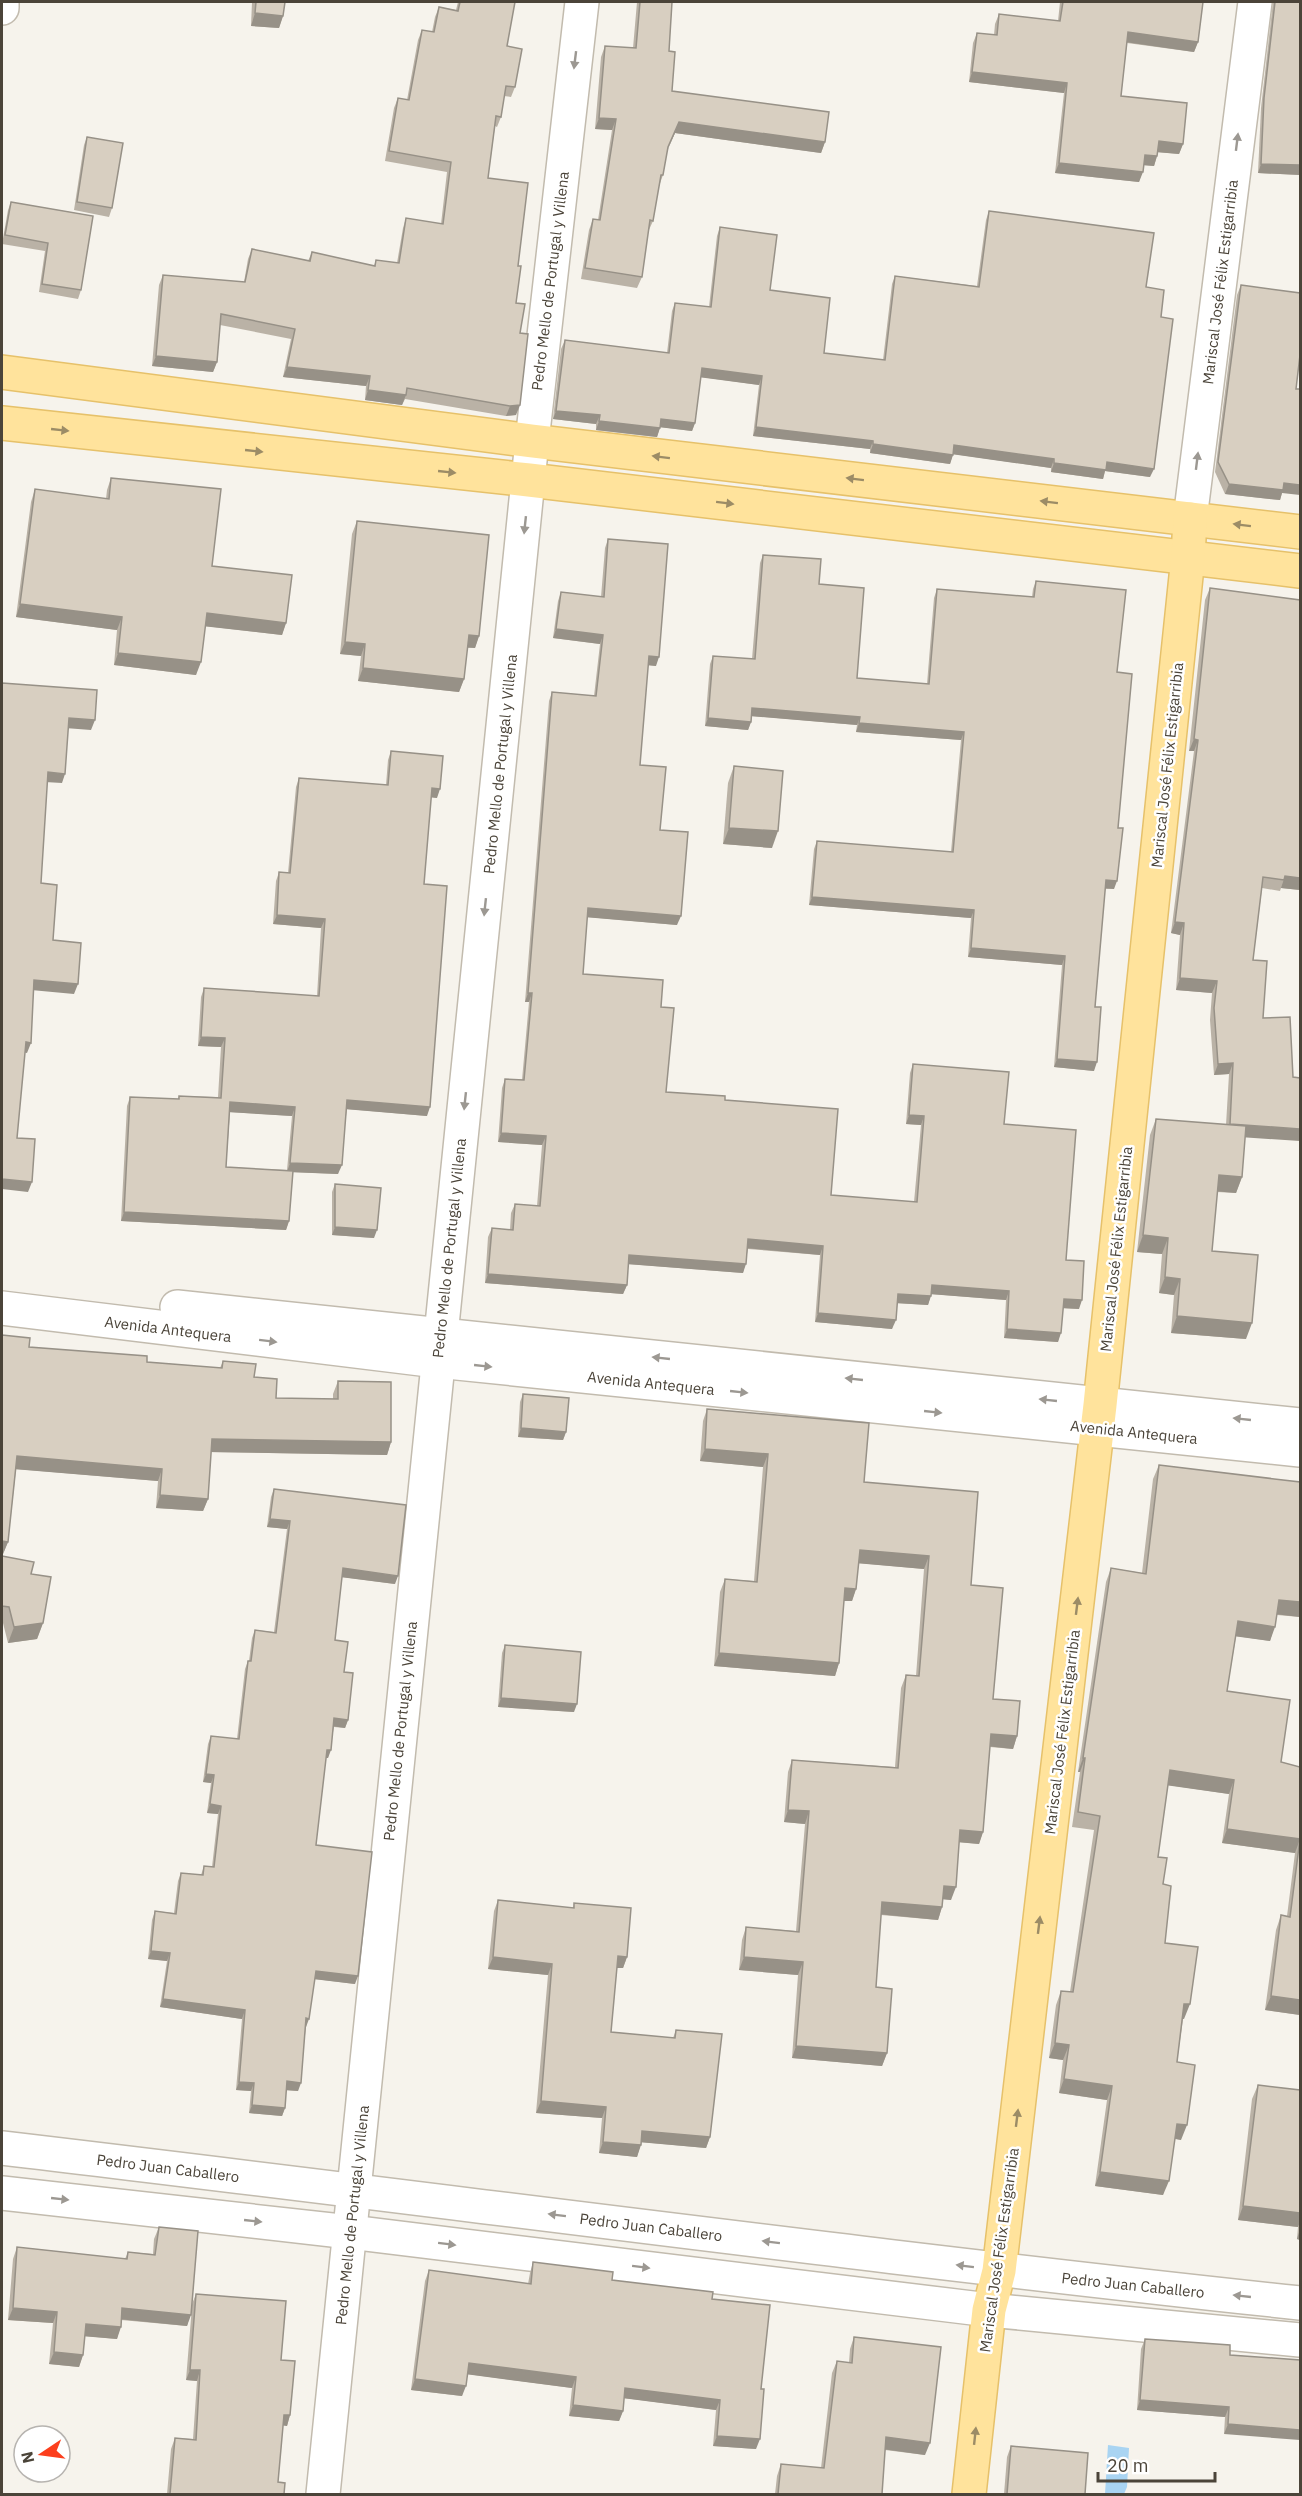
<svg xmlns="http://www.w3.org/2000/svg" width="1302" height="2496" viewBox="0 0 1302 2496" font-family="'IBM Plex Sans',sans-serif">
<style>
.water{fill:#a9d4f2}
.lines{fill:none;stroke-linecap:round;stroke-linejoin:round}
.minor-casing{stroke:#c2bbae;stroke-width:36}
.major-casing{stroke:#e6c16a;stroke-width:36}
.minor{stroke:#fff;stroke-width:33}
.major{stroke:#ffe39c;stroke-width:33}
.wall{fill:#bab2a6;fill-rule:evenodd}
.shaded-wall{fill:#979187}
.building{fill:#d8cfc1;stroke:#979187;stroke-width:1.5}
.oneway{fill:#9c9892}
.oneway2{fill:#9c8c66}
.labels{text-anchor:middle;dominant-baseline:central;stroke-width:5;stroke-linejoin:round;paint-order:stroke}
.street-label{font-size:15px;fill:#4b4439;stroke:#fff}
</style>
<rect width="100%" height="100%" fill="#f6f3ec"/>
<!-- water -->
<polygon class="water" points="1108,2445 1129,2448 1127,2487 1124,2494 1105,2494"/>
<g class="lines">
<!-- minor casing -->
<g class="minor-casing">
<g id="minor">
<polyline points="2,8 2,2"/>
<polyline points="1190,519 1255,2"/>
<polyline points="177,1307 1300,1425"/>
<polyline points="2,1308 437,1361 1300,1450"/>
<path d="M2,2148C435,2199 867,2257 1300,2303"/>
<polyline points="2,2193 350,2232 989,2310 1300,2340"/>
<polyline points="323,2494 532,441 582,2"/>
</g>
</g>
<!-- major casing -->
<g class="major-casing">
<g id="major">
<polyline points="2,372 532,441 1300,532"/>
<polyline points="2,423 529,480 1300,571"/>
<polyline points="969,2494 989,2310 999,2271 1100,1405 1188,557 1190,519"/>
</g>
</g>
<!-- minor -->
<use href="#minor" class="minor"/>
<!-- major -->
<use href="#major" class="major"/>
</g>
<!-- wall -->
<g class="wall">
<polygon points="252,2 285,2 283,16 279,28 251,26"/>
<polygon points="458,2 515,2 507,46 515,87 511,97 504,96 501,117 497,127 495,126 488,178 518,266 516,303 520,333 516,415 506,416 405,399 402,405 365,400 366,386 283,377 291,339 220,325 217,362 213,372 152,366 159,285 163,275 244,282 248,259 252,249 308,261 312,252 374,266 376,260 397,263 403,228 406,218 441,224 447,172 385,161 394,108 398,98 407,100 418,40 422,30 432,32 435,17 439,7 456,10"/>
<polygon points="637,2 672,2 669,51 672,91 825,142 821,153 675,133 667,150 663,175 659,186 653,221 648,232 642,277 637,288 581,279 589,230 593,219 598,220 612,130 595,129 601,57 605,46 633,48"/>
<polygon points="1060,2 1203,2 1198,42 1194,52 1127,43 1121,96 1183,144 1179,154 1158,152 1157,156 1154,166 1144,165 1139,182 1055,173 1064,93 969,82 973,43 977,33 994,35 995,24 999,14 1058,21"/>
<polygon points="1273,2 1300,2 1300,175 1258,173 1261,108"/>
<polygon points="87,137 112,208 109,217 74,210 84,145"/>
<polygon points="11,202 93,216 81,290 78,299 39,292 45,251 2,244 8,210"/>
<polygon points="989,211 1146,287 1161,317 1150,477 1105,471 1103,479 1051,472 1051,468 953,454 950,464 870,453 870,449 753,436 759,385 701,377 695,423 692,431 660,427 657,437 596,430 596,424 553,419 561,349 565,340 667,353 672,311 675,303 709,307 717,236 720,227 770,290 824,353 883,360 892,284 895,276 977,286 986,220"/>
<polygon points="1241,285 1282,493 1280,500 1225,494 1215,472 1237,295"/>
<polygon points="111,478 212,566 286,623 282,635 205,626 196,675 114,665 117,630 16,617 31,502 35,489 106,499 107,490"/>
<polygon points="357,521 479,636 475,648 467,648 464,679 459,692 358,681 361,656 340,654 352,534"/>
<polygon points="608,539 656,666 648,665 640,765 660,830 677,925 587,917 583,974 661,1007 666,1092 725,1100 831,1195 914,1202 921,1125 906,1124 910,1073 913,1064 1004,1124 1066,1260 1079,1309 1063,1308 1058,1342 1004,1338 1006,1300 931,1294 928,1305 897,1303 892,1329 815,1322 820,1255 748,1249 743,1273 628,1264 627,1285 623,1294 485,1283 488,1237 492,1228 510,1230 511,1213 515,1204 537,1206 542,1145 498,1142 502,1088 505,1079 522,1080 529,1002 525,1002 549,701 552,692 594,696 600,644 553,638 558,601 561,592 601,597 605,548"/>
<polygon points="763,555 819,584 857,678 927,684 934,598 937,589 1032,597 1033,589 1036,581 1117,672 1118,828 1114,889 1105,889 1095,1007 1094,1071 1054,1067 1062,965 968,957 971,918 809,905 814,849 817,841 951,852 961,740 856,732 857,725 752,716 751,722 748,730 705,726 710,664 713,656 752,659 760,563"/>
<polygon points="1210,588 1300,600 1300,890 1281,888 1280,891 1262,888 1253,960 1245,1137 1242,1177 1236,1193 1217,1192 1212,1251 1246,1339 1171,1333 1174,1295 1159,1293 1162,1254 1137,1252 1150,1135 1156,1119 1226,1125 1229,1074 1214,1075 1210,1020 1212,993 1176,990 1180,935 1171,933 1194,751 1189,751 1205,600"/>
<path d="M391,751L437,798L431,797L424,884L427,1116L347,1109L338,1174L293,1172L289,1221L286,1230L121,1221L127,1106L130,1097L178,1099L179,1096L218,1097L221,1047L198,1046L201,997L204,988L317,996L321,928L273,924L276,881L279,872L288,873L296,787L299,778L386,785L388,760ZM230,1112L292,1116L287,1170L226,1167Z"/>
<polygon points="734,766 772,848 723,844 728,783"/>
<polygon points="335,1184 374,1238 332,1235 332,1192"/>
<polygon points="29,1347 147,1362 220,1368 223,1361 254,1377 276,1398 333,1399 333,1394 338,1381 391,1442 387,1455 211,1452 208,1499 203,1511 156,1508 158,1481 16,1469 8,1542 3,1554"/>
<polygon points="523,1394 566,1432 563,1440 518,1437 520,1402"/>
<polygon points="707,1409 864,1482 971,1585 993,1699 1017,1736 1013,1749 990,1747 983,1832 979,1844 959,1842 951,1900 943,1899 942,1907 938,1920 881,1915 876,1987 887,2053 882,2066 792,2058 798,1975 739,1970 742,1940 746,1927 796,1931 805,1824 784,1822 788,1772 792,1760 895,1767 901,1688 906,1675 916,1676 924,1569 858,1563 856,1589 852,1601 844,1601 839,1663 835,1676 714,1666 720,1592 725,1579 754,1581 763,1467 700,1461 703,1421"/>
<polygon points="1159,1465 1300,1482 1300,1617 1277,1615 1270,1641 1236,1636 1227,1691 1281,1762 1300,1767 1300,2015 1265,2010 1276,1930 1281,1915 1287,1916 1295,1853 1222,1843 1229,1794 1168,1785 1158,1857 1163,1884 1165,1943 1184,2019 1183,2019 1177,2062 1181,2140 1175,2139 1163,2195 1095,2186 1107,2100 1059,2093 1063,2060 1049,2058 1056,2005 1061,1991 1070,1992 1094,1830 1072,1827 1080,1772 1078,1772 1106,1582 1111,1568 1142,1573 1153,1479"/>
<polygon points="274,1489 395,1584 342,1577 335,1640 344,1672 348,1720 345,1728 334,1727 328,1758 326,1758 316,1845 355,1984 315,1979 306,2027 298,2091 286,2090 285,2108 282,2116 249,2113 251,2091 236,2090 242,2019 160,2007 167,1961 148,1959 152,1920 155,1911 174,1913 178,1881 181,1873 201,1875 204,1866 212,1867 218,1814 207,1813 211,1783 203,1782 208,1744 211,1736 237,1739 245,1669 248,1661 249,1661 252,1638 255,1630 274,1632 287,1529 267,1527 271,1497"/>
<polygon points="2,1556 43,1623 37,1639 8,1643 3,1623 2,1623"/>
<polygon points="505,1645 574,1712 498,1707 502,1653"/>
<polygon points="498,1900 573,1908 574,1903 627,1957 623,1968 617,1968 611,2032 673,2038 676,2030 710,2137 706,2148 641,2142 637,2157 599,2153 602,2118 536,2113 548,1975 488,1969 494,1911"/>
<polygon points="1258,2085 1300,2090 1300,2240 1297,2239 1298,2227 1238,2220 1252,2099"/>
<polygon points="159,2227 192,2304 196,2294 281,2360 290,2415 287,2426 283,2425 278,2482 284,2494 167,2494 171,2449 175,2438 193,2439 197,2381 186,2380 192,2306 187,2326 121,2320 117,2339 85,2336 83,2355 79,2367 49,2364 53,2323 8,2320 13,2259 17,2247 125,2259 128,2252 153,2254 154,2239"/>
<polygon points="533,2262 612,2280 712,2299 761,2389 756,2449 713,2446 716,2410 624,2398 623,2411 619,2421 569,2416 572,2388 467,2374 462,2396 411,2390 425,2281 429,2270 528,2284 530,2273"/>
<polygon points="854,2337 925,2455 885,2450 882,2494 775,2494 777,2476 781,2464 821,2468 832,2373 837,2361 849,2363 850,2349"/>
<polygon points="1145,2339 1230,2355 1300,2360 1224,2434 1225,2417 1137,2410 1141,2349"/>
<polygon points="1011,2446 1085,2494 1004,2494 1007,2457"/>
</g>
<!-- shaded-wall -->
<g class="shaded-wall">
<polygon points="255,13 283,16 279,28 251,26"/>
<polygon points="1128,32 1198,42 1194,52 1125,42"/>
<polygon points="972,72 1067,83 1064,93 969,82"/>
<polygon points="599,118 616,119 612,130 595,129"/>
<polygon points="679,122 825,142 821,153 675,133 664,158"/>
<polygon points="1159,141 1183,144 1179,154 1155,152"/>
<polygon points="1145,155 1157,156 1154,166 1141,165"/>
<polygon points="1059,163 1143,172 1139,182 1055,173"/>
<polygon points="1261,164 1300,165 1300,175 1258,173"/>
<polygon points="156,356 217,362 213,372 152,366"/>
<polygon points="287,367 370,376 366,386 283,377"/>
<polygon points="702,368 762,376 759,385 698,377"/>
<polygon points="368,390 406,395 402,405 365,400"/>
<polygon points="520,405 516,415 506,416 510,406"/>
<polygon points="556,411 600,415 596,424 553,419"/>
<polygon points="661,419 695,423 692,431 658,427"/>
<polygon points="599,421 660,428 657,437 596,430"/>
<polygon points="756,427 873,441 870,449 753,436"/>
<polygon points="873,444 953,455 950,464 870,453"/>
<polygon points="954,445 1054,459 1051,468 951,454"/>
<polygon points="1107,462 1154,469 1150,477 1105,471 1103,479 1051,472 1054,463"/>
<polygon points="1284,483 1300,485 1300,495 1282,493 1280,500 1225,494 1229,484"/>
<polygon points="20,604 122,617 117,630 16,617"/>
<polygon points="207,613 286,623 282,635 202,626"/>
<polygon points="556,629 603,635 600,644 553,638"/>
<polygon points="469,635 479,636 475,648 464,647"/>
<polygon points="345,642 365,644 361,656 340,654"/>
<polygon points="118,653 201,662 196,675 114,665"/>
<polygon points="649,656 659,657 656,666 646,665"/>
<polygon points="363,668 464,679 459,692 358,681"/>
<polygon points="752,708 860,717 857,725 749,716"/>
<polygon points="69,718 95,720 91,730 65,728"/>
<polygon points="708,718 751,722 748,730 705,726"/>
<polygon points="859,723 964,732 961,740 856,732"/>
<polygon points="1194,739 1198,740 1194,751 1189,751"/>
<polygon points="48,772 65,774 62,783 45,782"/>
<polygon points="432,788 440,789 437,798 428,797"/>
<polygon points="729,828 778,831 772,848 723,844"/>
<polygon points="1285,876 1300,878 1300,890 1281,888"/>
<polygon points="1106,880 1117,881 1114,889 1103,888"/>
<polygon points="812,897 974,910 971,918 809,905"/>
<polygon points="588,908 681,916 677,925 584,917"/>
<polygon points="277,915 325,919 321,928 273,924"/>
<polygon points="1175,922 1184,923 1180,935 1171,933"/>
<polygon points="971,948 1065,956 1062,965 968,957"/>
<polygon points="1180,978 1217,981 1212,993 1176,990"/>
<polygon points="34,980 78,984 74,994 31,990"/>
<polygon points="528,993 532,993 529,1002 525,1002"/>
<polygon points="201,1037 225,1038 221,1047 198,1046"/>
<polygon points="26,1042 31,1043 27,1053 22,1052"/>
<polygon points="1057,1059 1097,1062 1094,1071 1054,1067"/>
<polygon points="1233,1063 1229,1074 1214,1075 1218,1064"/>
<polygon points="347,1100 430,1107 427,1116 344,1109"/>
<polygon points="230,1102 295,1107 292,1116 227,1112"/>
<polygon points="909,1115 924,1116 921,1125 906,1124"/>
<polygon points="1230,1124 1300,1129 1300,1141 1225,1136"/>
<polygon points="501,1133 546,1136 542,1145 498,1142"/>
<polygon points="290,1163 342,1165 338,1174 287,1172"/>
<polygon points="1219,1175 1242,1177 1236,1193 1213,1191"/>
<polygon points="2,1179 32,1182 28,1192 2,1189"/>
<polygon points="124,1212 289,1221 286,1230 121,1221"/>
<polygon points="335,1227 377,1230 374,1238 332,1235"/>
<polygon points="1143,1235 1168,1238 1162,1254 1137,1252"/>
<polygon points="748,1239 823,1246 820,1255 745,1248"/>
<polygon points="629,1255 746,1264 743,1273 626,1264"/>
<polygon points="488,1274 627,1285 623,1294 485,1283"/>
<polygon points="1165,1277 1180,1279 1174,1295 1159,1293"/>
<polygon points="932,1285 1009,1291 1006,1300 929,1294"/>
<polygon points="898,1294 931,1296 928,1305 894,1303"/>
<polygon points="1064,1299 1082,1300 1079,1309 1060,1308"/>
<polygon points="818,1313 896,1320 892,1329 815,1322"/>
<polygon points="1177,1316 1252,1323 1246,1339 1171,1333"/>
<polygon points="1007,1329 1061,1333 1058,1342 1004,1338"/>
<polygon points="521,1428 566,1432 563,1440 518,1437"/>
<polygon points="212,1439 391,1442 387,1455 207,1452"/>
<polygon points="705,1449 768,1454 763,1467 700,1461"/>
<polygon points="17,1456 162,1469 158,1481 13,1469"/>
<polygon points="160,1495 208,1499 203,1511 156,1508"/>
<polygon points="270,1519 290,1521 287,1529 267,1527"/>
<polygon points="2,1541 8,1542 3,1554 2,1554"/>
<polygon points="860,1550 929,1556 924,1569 855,1563"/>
<polygon points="343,1568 398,1576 395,1584 340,1577"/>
<polygon points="845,1588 856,1589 852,1601 840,1601"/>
<polygon points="1279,1600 1300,1602 1300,1617 1274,1614"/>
<polygon points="1238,1621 1275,1627 1270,1641 1233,1636"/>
<polygon points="43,1623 37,1639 8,1643 14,1627"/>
<polygon points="719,1653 839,1663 835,1676 714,1666"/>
<polygon points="501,1698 577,1704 574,1712 498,1707"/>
<polygon points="334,1718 348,1720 345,1728 331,1726"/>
<polygon points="991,1734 1017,1736 1013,1749 986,1746"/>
<polygon points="327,1750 331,1750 328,1758 324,1758"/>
<polygon points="1083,1758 1085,1758 1080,1772 1078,1772"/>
<polygon points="1170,1770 1234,1780 1229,1794 1165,1785"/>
<polygon points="206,1774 214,1775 211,1783 203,1782"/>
<polygon points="210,1804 221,1806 218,1814 207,1813"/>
<polygon points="788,1810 809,1811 805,1824 784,1822"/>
<polygon points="1227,1829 1300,1839 1295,1853 1222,1843"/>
<polygon points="960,1830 983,1832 979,1844 956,1842"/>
<polygon points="944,1886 956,1887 951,1900 940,1899"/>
<polygon points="882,1902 942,1907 938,1920 877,1914"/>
<polygon points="151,1951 170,1953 167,1961 148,1959"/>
<polygon points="618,1956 627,1957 623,1968 614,1968"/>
<polygon points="493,1957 552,1964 548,1975 488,1969"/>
<polygon points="744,1957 803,1962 798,1975 739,1970"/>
<polygon points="316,1971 358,1976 355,1984 313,1979"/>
<polygon points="1271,1996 1300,2000 1300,2015 1265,2010"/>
<polygon points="163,1999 245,2010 242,2019 160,2007"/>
<polygon points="1184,2004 1190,2004 1184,2019 1179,2018"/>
<polygon points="306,2018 309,2019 306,2027 303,2027"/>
<polygon points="1055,2043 1069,2045 1063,2060 1049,2058"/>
<polygon points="796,2046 887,2053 882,2066 792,2058"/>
<polygon points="1064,2079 1112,2086 1107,2100 1059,2093"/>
<polygon points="287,2081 301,2083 298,2091 284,2090"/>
<polygon points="239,2082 254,2083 251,2091 236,2090"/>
<polygon points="541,2101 606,2107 602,2118 536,2113"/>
<polygon points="252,2105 285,2108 282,2116 249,2113"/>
<polygon points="1177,2124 1187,2125 1181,2140 1172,2138"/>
<polygon points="642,2131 710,2137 706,2148 638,2142"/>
<polygon points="603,2142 641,2145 637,2157 599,2153"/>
<polygon points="1100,2172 1169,2181 1163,2195 1095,2186"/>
<polygon points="1243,2206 1300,2213 1300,2222 1298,2227 1238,2220"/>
<polygon points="1300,2229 1300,2240 1297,2239"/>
<polygon points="13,2308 57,2312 53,2323 8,2320"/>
<polygon points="122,2308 191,2315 187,2326 118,2319"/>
<polygon points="86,2324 121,2327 117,2339 81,2336"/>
<polygon points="54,2352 83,2355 79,2367 49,2364"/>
<polygon points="469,2363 576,2377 572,2388 465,2374"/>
<polygon points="190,2370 200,2370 197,2381 186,2380"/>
<polygon points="415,2379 466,2386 462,2396 411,2390"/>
<polygon points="625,2388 720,2400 716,2410 622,2398"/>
<polygon points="1140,2400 1229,2407 1225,2417 1137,2410"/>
<polygon points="573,2405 623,2411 619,2421 569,2416"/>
<polygon points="284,2415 290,2415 287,2426 280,2425"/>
<polygon points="1228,2424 1300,2430 1300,2440 1224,2434"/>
<polygon points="717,2436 760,2439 756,2449 713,2446"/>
<polygon points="886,2437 930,2443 925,2455 882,2449"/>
</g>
<!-- building -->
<g class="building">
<polygon points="256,2 285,2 283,16 255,13"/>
<polygon points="460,2 515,2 507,46 522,49 515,87 506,86 501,117 496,116 488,178 528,183 518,266 521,266 516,303 525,304 520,333 528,334 520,405 510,406 407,388 406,395 368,390 370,376 287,367 295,329 221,314 217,362 156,356 163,275 245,282 252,249 310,261 312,252 375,266 376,260 399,263 406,218 443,224 451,162 389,151 398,98 409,100 422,30 434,32 439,7 458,11"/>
<polygon points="640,2 672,2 669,51 675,52 672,91 829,112 825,142 679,122 668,147 663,175 661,175 653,221 650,220 642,277 585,268 593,219 600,220 616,119 599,118 605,46 636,48"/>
<polygon points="1063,2 1203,2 1198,42 1128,32 1121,96 1187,103 1183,144 1159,141 1157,156 1145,155 1143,172 1059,163 1067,83 972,72 977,33 997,35 999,14 1060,21"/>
<polygon points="1275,2 1300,2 1300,165 1261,164 1264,98"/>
<polygon points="87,137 123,143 112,208 77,202"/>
<polygon points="11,202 93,216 81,290 42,284 48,243 5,235"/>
<polygon points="989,211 1154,233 1146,287 1164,290 1161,317 1173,319 1154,469 1107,462 1106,470 1054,463 1054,459 954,445 953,455 873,444 873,441 756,427 762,376 702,368 695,423 661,419 660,428 599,421 600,415 556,411 565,340 669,353 675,303 711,307 720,227 777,235 770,290 830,298 824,353 885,360 895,276 979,287"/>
<polygon points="1241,285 1300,293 1300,355 1296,389 1300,389 1300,485 1284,483 1283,490 1229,484 1218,462"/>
<polygon points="111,478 221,489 212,566 292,575 286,623 207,613 201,662 118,653 122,617 20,604 35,489 109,499"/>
<polygon points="357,521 489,535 479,636 469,635 464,679 363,668 365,644 345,642"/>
<polygon points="608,539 668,544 659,657 649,656 640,765 666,767 660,830 688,832 681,916 588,908 583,974 663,980 661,1007 674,1008 666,1092 725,1096 725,1100 838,1109 831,1195 917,1202 924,1116 909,1115 913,1064 1009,1072 1004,1124 1076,1130 1066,1260 1084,1261 1082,1300 1064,1299 1061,1333 1007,1329 1009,1291 932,1285 931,1296 898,1294 896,1320 818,1313 823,1246 748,1239 746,1264 629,1255 627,1285 488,1274 492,1228 513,1230 515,1204 540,1206 546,1136 501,1133 505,1079 524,1080 532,993 528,993 552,692 596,696 603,635 556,629 561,592 604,597"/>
<polygon points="763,555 821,559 819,584 864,588 857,678 929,684 937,589 1034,597 1036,581 1126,590 1117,672 1132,674 1118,828 1123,828 1117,881 1106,880 1095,1007 1101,1007 1097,1062 1057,1059 1065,956 971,948 974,910 812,897 817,841 953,852 964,732 859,723 860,717 752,708 751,722 708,718 713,656 755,659"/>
<polygon points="1210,588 1300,600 1300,878 1285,876 1284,880 1263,877 1253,960 1267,961 1263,1018 1290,1017 1293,1077 1300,1078 1300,1129 1230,1124 1233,1063 1218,1064 1214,1008 1217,981 1180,978 1184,923 1175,922 1198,740 1194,739"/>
<polygon points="2,683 97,690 95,720 69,718 65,774 48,772 41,883 57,885 53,940 81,943 78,984 34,980 31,1043 26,1042 17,1138 35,1139 32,1182 2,1179"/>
<polygon points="391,751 443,756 440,789 432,788 424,884 447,886 430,1107 347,1100 342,1165 290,1163 295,1107 230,1102 226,1167 293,1171 289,1221 124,1212 130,1097 179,1099 179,1096 221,1098 225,1038 201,1037 204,988 319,996 325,919 277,915 279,872 290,873 299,778 388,785"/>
<polygon points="734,766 783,771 778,831 729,828"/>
<polygon points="1156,1119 1246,1126 1242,1177 1219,1175 1212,1251 1258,1255 1252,1323 1177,1316 1180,1279 1165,1277 1168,1238 1143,1235"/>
<polygon points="335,1184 381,1188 377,1230 335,1227"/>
<polygon points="2,1335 30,1338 29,1347 147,1356 147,1362 222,1368 223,1361 256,1364 254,1377 277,1379 276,1398 338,1399 338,1381 391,1382 391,1442 212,1439 208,1499 160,1495 162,1469 17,1456 8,1542 2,1541"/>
<polygon points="523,1394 569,1398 566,1432 521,1428"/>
<polygon points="707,1409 869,1423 864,1482 978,1492 971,1585 1003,1588 993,1699 1020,1701 1017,1736 991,1734 983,1832 960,1830 956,1887 944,1886 942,1907 882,1902 876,1987 892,1989 887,2053 796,2046 803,1962 744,1957 746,1927 799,1932 809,1811 788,1810 792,1760 898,1768 906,1675 919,1676 929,1556 860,1550 856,1589 845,1588 839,1663 719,1653 725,1579 757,1582 768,1454 705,1449"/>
<polygon points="1159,1465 1300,1482 1300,1602 1279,1600 1275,1627 1238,1621 1227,1691 1290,1700 1281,1762 1300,1767 1300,2000 1271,1996 1281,1915 1290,1917 1300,1839 1227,1829 1234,1780 1170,1770 1158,1857 1167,1858 1163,1884 1171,1886 1165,1943 1198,1947 1190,2004 1184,2004 1177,2062 1195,2065 1187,2125 1177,2124 1169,2181 1100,2172 1112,2086 1064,2079 1069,2045 1055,2043 1061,1991 1073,1992 1100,1816 1078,1812 1085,1758 1083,1758 1111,1568 1146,1574"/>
<polygon points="274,1489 406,1505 398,1576 343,1568 335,1640 348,1642 344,1672 353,1673 348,1720 334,1718 331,1750 327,1750 316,1845 372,1852 358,1976 316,1971 309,2019 306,2018 301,2083 287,2081 285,2108 252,2105 254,2083 239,2082 245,2010 163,1999 170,1953 151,1951 155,1911 176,1914 181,1873 203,1875 204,1866 214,1867 221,1806 210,1804 214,1775 206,1774 211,1736 239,1739 248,1661 251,1661 255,1630 276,1633 290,1521 270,1519"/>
<polygon points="2,1556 34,1562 31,1574 51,1577 43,1623 14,1627 9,1607 2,1606"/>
<polygon points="505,1645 581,1652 577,1704 501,1698"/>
<polygon points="498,1900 574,1908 574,1903 631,1908 627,1957 618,1956 611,2032 675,2038 676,2030 722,2034 710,2137 642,2131 641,2145 603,2142 606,2107 541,2101 552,1964 493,1957"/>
<polygon points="1258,2085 1300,2090 1300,2213 1243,2206"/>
<polygon points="159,2227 198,2231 191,2315 122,2308 121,2327 86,2324 83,2355 54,2352 57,2312 13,2308 17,2247 127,2259 128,2252 155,2255"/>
<polygon points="533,2262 613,2272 612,2280 713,2292 712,2299 770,2305 761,2389 764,2389 760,2439 717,2436 720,2400 625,2388 623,2411 573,2405 576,2377 469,2363 466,2386 415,2379 429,2270 531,2284"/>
<polygon points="196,2294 286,2301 281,2360 295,2361 290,2415 284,2415 278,2482 285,2483 284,2494 170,2494 175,2438 196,2440 200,2370 190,2370"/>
<polygon points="854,2337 941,2347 930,2443 886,2437 882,2494 778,2494 781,2464 824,2468 837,2361 852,2363"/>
<polygon points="1145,2339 1230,2345 1230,2355 1300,2360 1300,2430 1228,2424 1229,2407 1140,2400"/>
<polygon points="1011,2446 1088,2453 1085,2494 1007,2494"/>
</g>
<!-- one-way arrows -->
<defs><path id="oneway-solid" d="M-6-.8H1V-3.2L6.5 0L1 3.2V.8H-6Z" transform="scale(1.5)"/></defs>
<g class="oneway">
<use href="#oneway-solid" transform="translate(575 60) rotate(97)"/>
<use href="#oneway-solid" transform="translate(1237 142) rotate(-83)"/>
<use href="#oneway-solid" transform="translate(1197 461) rotate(-83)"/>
<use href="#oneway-solid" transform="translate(525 525) rotate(96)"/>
<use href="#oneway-solid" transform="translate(485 907) rotate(96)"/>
<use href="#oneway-solid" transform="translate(465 1101) rotate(96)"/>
<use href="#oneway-solid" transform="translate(268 1341) rotate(7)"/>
<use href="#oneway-solid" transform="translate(661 1358) rotate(-174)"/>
<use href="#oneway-solid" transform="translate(483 1366) rotate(6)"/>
<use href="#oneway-solid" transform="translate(854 1379) rotate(-174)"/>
<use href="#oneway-solid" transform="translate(739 1392) rotate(6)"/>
<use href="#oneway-solid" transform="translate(1048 1400) rotate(-174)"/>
<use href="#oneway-solid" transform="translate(933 1412) rotate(6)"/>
<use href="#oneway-solid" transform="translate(1242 1419) rotate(-174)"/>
<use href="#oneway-solid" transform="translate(60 2199) rotate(6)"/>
<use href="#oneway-solid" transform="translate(557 2215) rotate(-173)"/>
<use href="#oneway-solid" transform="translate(253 2221) rotate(6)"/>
<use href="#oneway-solid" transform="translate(771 2242) rotate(-173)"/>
<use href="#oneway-solid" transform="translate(447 2244) rotate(7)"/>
<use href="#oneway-solid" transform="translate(965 2266) rotate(-173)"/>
<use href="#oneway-solid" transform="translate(641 2267) rotate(7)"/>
<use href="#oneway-solid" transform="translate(1242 2296) rotate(-174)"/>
</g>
<g class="oneway2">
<use href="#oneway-solid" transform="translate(60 430) rotate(6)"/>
<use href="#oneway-solid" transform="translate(254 451) rotate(6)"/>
<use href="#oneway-solid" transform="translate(661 457) rotate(-173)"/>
<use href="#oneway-solid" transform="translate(447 472) rotate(6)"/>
<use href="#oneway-solid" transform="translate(855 479) rotate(-173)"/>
<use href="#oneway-solid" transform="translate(1049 502) rotate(-173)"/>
<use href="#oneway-solid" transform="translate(725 503) rotate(7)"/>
<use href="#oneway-solid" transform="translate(1242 525) rotate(-173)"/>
<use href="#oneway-solid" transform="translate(1077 1606) rotate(-83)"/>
<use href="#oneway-solid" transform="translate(1039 1925) rotate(-83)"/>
<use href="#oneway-solid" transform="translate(1017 2118) rotate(-83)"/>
<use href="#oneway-solid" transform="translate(975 2436) rotate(-84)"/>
</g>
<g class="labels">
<!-- street labels -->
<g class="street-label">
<text transform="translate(550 281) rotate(-83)">Pedro Mello de Portugal y Villena</text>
<text transform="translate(1220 282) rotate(-83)">Mariscal José Félix Estigarribia</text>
<text transform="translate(500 764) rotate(-84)">Pedro Mello de Portugal y Villena</text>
<text transform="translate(1167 765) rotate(-84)">Mariscal José Félix Estigarribia</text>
<text transform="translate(449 1248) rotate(-84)">Pedro Mello de Portugal y Villena</text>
<text transform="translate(1116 1249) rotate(-84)">Mariscal José Félix Estigarribia</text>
<text transform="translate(168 1329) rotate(7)">Avenida Antequera</text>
<text transform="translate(651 1383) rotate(6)">Avenida Antequera</text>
<text transform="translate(1134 1432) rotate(6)">Avenida Antequera</text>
<text transform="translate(400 1731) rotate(-84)">Pedro Mello de Portugal y Villena</text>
<text transform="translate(1062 1732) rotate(-83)">Mariscal José Félix Estigarribia</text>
<text transform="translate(168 2168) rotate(7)">Pedro Juan Caballero</text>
<text transform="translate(352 2215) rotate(-84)">Pedro Mello de Portugal y Villena</text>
<text transform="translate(651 2227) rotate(7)">Pedro Juan Caballero</text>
<text transform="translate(999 2250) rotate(-82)">Mariscal José Félix Estigarribia</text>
<text transform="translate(1133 2285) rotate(6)">Pedro Juan Caballero</text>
</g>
</g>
<!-- border -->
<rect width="1302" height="2496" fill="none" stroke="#4b4439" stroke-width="6"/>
<!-- north arrow -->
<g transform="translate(42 2454) rotate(257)"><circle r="28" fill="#ffffff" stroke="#b7b4b0" stroke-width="1.5"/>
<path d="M0-4.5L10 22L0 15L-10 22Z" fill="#fc3f1d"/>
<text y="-9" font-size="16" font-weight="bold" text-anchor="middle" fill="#4b4439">N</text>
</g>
<!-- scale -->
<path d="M1098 2472v9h117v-9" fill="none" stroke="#4b4439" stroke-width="3"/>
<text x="1107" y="2472" font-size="18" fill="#4b4439" stroke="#ffffff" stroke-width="4.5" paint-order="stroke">20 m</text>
</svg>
